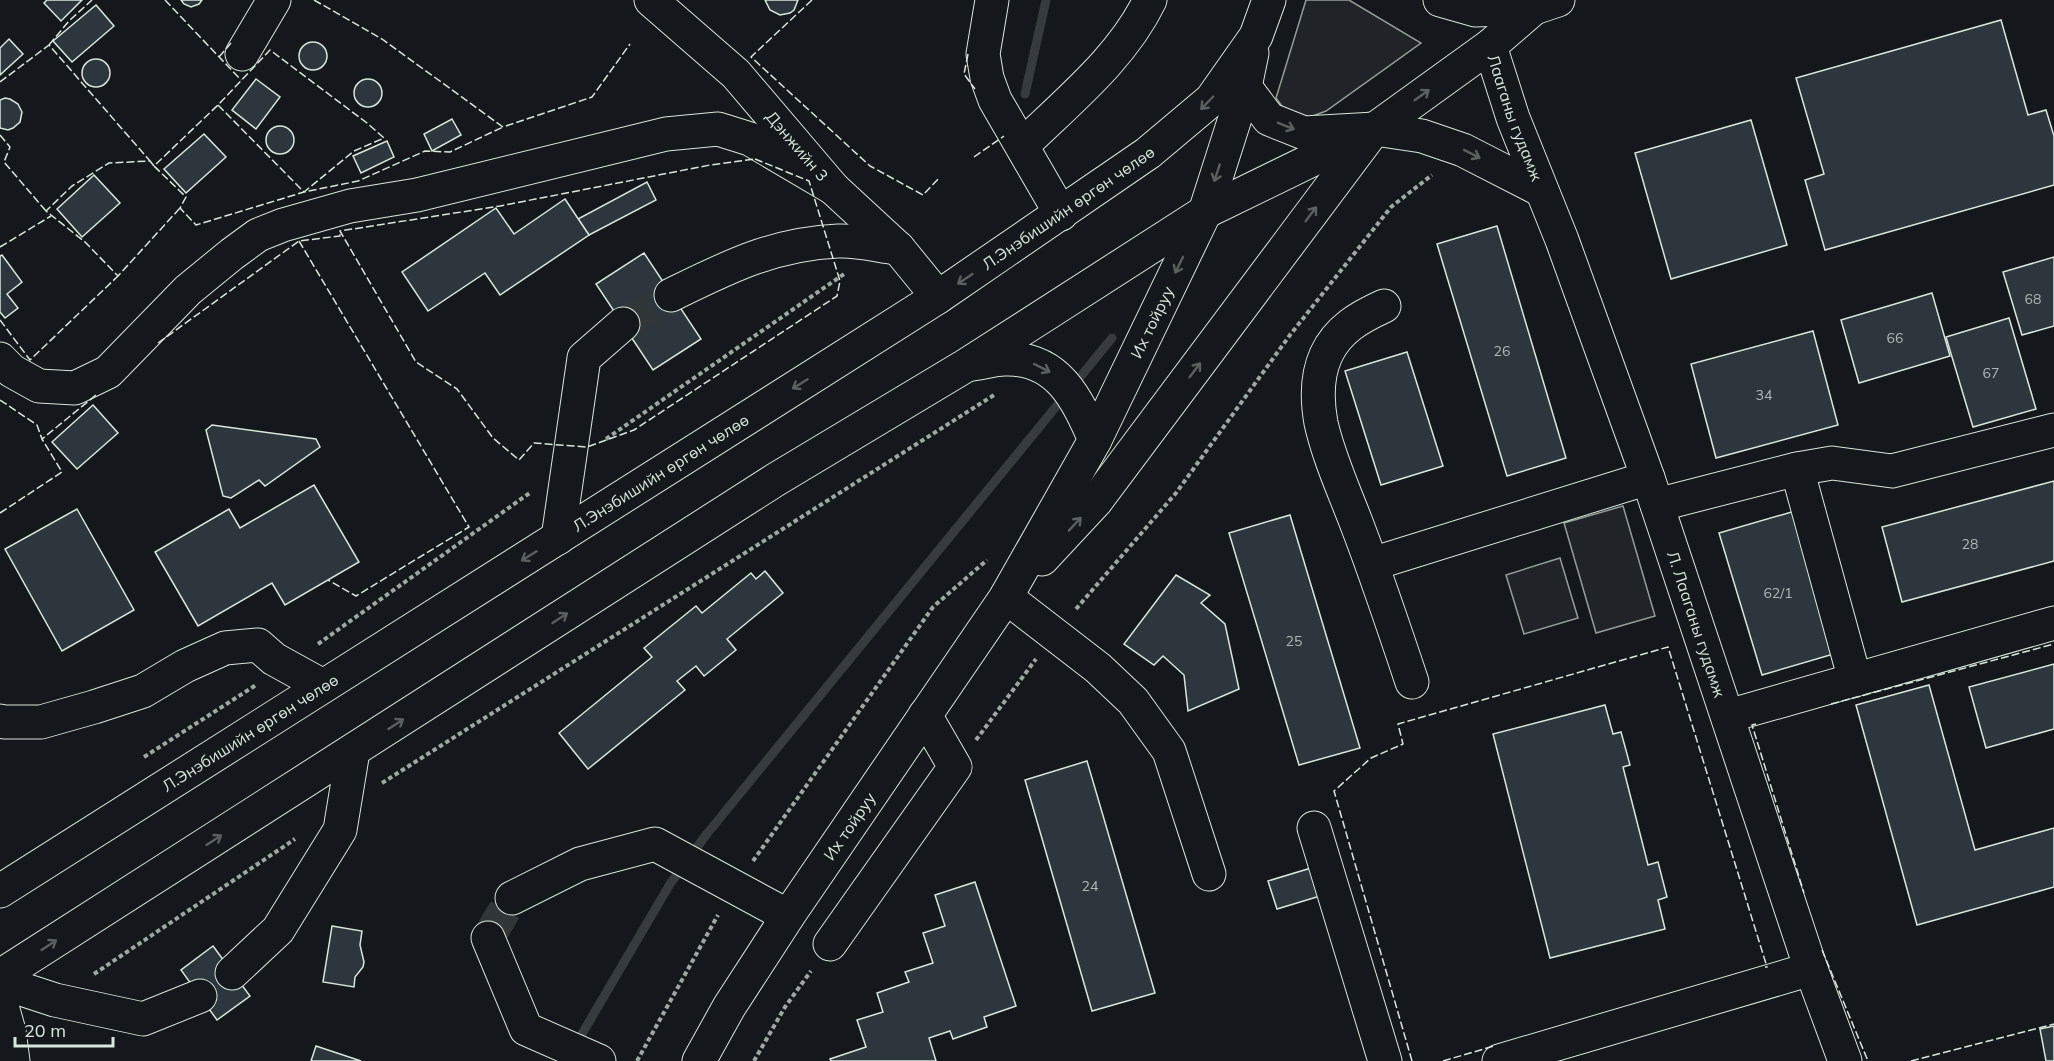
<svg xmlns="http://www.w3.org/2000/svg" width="2054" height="1061" viewBox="0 0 2054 1061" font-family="Mulish,sans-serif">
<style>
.green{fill:#202428;stroke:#939e99;stroke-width:1.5}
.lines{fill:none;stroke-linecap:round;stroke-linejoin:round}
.stream{stroke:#363b3e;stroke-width:9}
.building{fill:#2c363c;stroke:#d8e6dc;stroke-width:1.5}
.minor-tunnel{stroke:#313739;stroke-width:33;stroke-dasharray:33 16;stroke-linecap:butt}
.minor-casing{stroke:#d8e6dc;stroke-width:35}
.major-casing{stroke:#d8e6dc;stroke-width:35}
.path{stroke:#9da8a2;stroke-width:4;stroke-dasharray:4.5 3;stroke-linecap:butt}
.minor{stroke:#14181c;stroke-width:33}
.major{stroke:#14181c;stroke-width:33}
.fence{stroke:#d8e6dc;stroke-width:1.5;stroke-dasharray:8 3;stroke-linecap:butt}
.oneway{stroke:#59605f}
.labels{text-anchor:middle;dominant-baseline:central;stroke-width:4.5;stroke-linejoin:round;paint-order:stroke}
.number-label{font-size:14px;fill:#adbab4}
.street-label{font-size:16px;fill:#d8e6dc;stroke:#14181c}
</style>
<rect width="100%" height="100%" fill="#14181c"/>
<!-- green -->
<g class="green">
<polygon points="1306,0 1349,0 1421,43 1326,111 1294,123 1276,98"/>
<polygon points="1623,506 1655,616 1596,633 1564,523"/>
<polygon points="1560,558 1578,618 1524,634 1506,575"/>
</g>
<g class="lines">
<!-- stream -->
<g class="stream">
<polyline points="1025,94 1046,0"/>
<polyline points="576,1044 670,884 706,835 1112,338"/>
</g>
</g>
<!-- building -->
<g class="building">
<polygon points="47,0 82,0 61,21 44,3"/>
<polygon points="181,0 202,0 199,4 191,7 184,4"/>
<polygon points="765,0 798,0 794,10 790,13 780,15 770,10"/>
<polygon points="96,5 114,26 72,62 53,41"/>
<polygon points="2001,20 2028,115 2046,110 2054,136 2054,185 1825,250 1805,180 1824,174 1796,78"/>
<polygon points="9,39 23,54 0,75 0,48"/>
<circle cx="313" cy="56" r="14"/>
<circle cx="96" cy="73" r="14"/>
<polygon points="256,79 280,97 256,129 232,110"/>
<circle cx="368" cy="93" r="14"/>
<polygon points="5,98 10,99 18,104 22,112 20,122 13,128 8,130 0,128 0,100"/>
<polygon points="452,119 461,135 432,151 424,134"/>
<polygon points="1751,120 1787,245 1671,279 1635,153"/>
<circle cx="280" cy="140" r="14"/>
<polygon points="204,134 226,157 186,193 164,169"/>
<polygon points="387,141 394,157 361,173 353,156"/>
<polygon points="94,175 120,203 82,237 57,209"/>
<polygon points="647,182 656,200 589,235 578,219"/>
<polygon points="565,199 589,235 500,295 485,273 428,311 402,272 496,208 514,234"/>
<polygon points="1497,226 1566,458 1507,476 1437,244"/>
<polygon points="644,253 701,339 653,370 596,284"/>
<polygon points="2,255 22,282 7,294 18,308 5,318 0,312 0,256"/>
<polygon points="2054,257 2054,326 2022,335 2003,272"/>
<polygon points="1932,293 1950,356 1859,383 1841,320"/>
<polygon points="2009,318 2036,409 1973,427 1946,337"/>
<polygon points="1813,331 1838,425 1716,458 1691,364"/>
<polygon points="1407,352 1443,466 1381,485 1345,371"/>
<polygon points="93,405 118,433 77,469 52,442"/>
<polygon points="212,425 316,439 320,447 265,486 259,480 231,498 223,496 206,430"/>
<polygon points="2054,481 2054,561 1902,602 1882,527"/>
<polygon points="314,485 359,562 285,605 272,583 198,626 155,552 229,509 240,528"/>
<polygon points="77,509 134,610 62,651 5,549"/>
<polygon points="1795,511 1837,653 1762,675 1719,533"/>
<polygon points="1290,515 1360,748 1299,765 1229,533"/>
<polygon points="765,571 783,593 727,639 736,650 704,676 696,666 677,681 685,690 588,769 559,733 652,657 644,648 696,606 702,613 751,573 756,579"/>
<polygon points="1176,575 1210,595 1201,603 1225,624 1239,689 1188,711 1184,675 1163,656 1154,665 1124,644"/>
<polygon points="2054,664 2054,729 1986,748 1969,687"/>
<polygon points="1929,685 1975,850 2054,828 2054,887 1917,925 1856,705"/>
<polygon points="1605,705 1613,734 1621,732 1630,765 1623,767 1648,865 1658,862 1667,897 1658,900 1665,929 1550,958 1493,734"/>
<polygon points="1087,761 1155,993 1092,1011 1025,780"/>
<polygon points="1321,865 1330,893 1277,909 1268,881"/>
<polygon points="975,882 1016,1006 984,1017 987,1027 953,1039 950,1031 929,1038 936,1061 831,1061 830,1059 866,1047 857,1020 883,1012 877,993 909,982 905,972 933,963 923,933 945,926 935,895"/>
<polygon points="332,926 362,931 360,945 364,962 363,967 355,977 354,987 323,982"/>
<polygon points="213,946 250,996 217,1020 181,970"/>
<polygon points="2054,1026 2054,1061 2046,1061 2040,1029"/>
<polygon points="316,1046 361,1061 311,1061"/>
</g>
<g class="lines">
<!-- minor-tunnel -->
<g class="minor-tunnel">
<polyline points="623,324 671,295"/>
<polyline points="488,938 512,898"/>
</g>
<!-- minor casing -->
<g class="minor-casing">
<g id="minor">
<path id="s1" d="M651,0L736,74L833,188L898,248L938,297"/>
<polyline points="992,0 983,54 987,78 995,100 1061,214"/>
<polyline points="242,54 274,0"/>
<path d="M1023,145C1068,101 1122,58 1150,0"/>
<path d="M671,295C728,267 773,244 838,241C858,240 879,246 898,248"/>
<path d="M1384,306C1360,317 1338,329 1326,355C1317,375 1317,401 1321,423C1329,459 1346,495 1359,530C1378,580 1395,631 1412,682"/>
<polyline points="0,359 12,371 39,386 75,388 108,372 188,290 232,254 258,235 283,225 350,206 417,195 666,134 718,129 750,139 833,188"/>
<polyline points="1797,469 1855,680"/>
<polyline points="1657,505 1797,469 1832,463 1892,471 2054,430"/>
<polyline points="558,538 584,358 623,324"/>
<polyline points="1372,564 1648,478"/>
<polyline points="1006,597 1098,668 1133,701 1169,751 1209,874"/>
<polyline points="1728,716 2054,623"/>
<polyline points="0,721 4,722 41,722 94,707 143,691 185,666 225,648 258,645 274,659 323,686"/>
<polyline points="1314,828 1385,1061"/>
<polyline points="512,898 580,864 655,844 788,916"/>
<polyline points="488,938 526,1029 599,1061"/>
<polyline points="830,944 955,767 925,715"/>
<polyline points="232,973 278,930 340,830 353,751"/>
<polyline points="0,982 55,1000 143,1019 200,996"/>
<polyline points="0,999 9,1031 13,1061"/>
<polyline points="1499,1061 1811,969"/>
</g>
</g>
<!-- major casing -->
<g class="major-casing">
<g id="major">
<polyline points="1440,0 1475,10 1534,8 1558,0"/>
<path id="s2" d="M1490,46L1513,118L1562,240L1648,478L1811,969L1845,1061"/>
<polyline points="1245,87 1269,119 1304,133 1375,129 1422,136 1463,150 1541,190"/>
<path d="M972,364C983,363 994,359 1005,359C1058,357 1077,399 1095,440"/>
<polyline points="1042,559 1096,501 1372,132"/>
<path id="s3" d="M0,891L938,297L1148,153L1211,100L1256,36L1269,0"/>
<polyline points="0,976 775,480 965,366 1205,212 1375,129 1490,46 1534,8"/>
<path id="s4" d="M699,1061L729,1007L788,916L1006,597L1095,440L1205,212L1245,87L1252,53"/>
</g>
</g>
<!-- path -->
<g class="path">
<polyline points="606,439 844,274"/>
<polyline points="1076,609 1176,493 1290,335 1391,207 1432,175"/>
<polyline points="318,644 531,492"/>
<polyline points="976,740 1036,659"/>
<polyline points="144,757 256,685"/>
<polyline points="382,783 994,395"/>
<polyline points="753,861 933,607 987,560"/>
<polyline points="94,974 295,839"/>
<polyline points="637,1061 718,915"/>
<polyline points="754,1061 785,1007 811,971"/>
</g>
<!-- minor -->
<use href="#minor" class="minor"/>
<!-- major -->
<use href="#major" class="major"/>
<!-- fence -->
<g class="fence">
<polyline points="165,0 241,80"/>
<polyline points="314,0 382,39 503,127 592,97 630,44"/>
<polyline points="812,0 751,57 870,166 923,195 940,177"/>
<polyline points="49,45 69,21 92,0"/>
<polyline points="968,54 964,74 975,89"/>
<polyline points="219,57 231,43"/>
<polyline points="0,82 49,45 150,161"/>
<polyline points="218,105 304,192 354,151 384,138 367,123 270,50 218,105 154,166 186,197 180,208 196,225 304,192 358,181 425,151 450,152 503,127"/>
<polyline points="0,135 10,147 4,162 46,211"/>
<polyline points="974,157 1004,136"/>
<polygon points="755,159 809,181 840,281 837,296 634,430 587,447 534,443 519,460 493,438 457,389 416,362 340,231 500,206 710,165"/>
<polyline points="154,166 150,161 109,163 72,186 46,211 85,242 118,276 180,208"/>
<polyline points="299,241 469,527 356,596 328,580"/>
<polyline points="0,247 51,216"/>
<polyline points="0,320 30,360 118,276"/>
<polyline points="158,343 299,241 340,236 340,232"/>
<polyline points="0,400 37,425 42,439 96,395"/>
<polyline points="0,513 62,472 42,439"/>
<polyline points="1831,704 2054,644"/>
<polyline points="1756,724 1752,725 1804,893"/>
<polyline points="1822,950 1868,1061"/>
<polyline points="1412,1061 1334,791 1371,758 1403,744 1398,724 1668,647 1767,967 1765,967"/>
<polyline points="1443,1061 1494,1046"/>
<polyline points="1911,1061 2054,1024"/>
</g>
</g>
<!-- one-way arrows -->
<defs><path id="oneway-shaft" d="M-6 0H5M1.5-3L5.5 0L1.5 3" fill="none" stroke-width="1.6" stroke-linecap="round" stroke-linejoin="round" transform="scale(1.5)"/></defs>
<g class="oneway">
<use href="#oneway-shaft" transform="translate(1422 95) rotate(-36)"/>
<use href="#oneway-shaft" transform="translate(1207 103) rotate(134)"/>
<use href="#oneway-shaft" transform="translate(1286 126) rotate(22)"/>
<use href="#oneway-shaft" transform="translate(1472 154) rotate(27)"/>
<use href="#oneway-shaft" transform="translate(1217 173) rotate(108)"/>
<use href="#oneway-shaft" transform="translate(1311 214) rotate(-53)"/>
<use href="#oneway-shaft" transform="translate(1179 265) rotate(116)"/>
<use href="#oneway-shaft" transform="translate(965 279) rotate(146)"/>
<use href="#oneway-shaft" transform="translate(1042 368) rotate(27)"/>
<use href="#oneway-shaft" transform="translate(1195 370) rotate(-53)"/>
<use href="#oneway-shaft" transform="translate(800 384) rotate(148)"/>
<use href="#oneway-shaft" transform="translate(1075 524) rotate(-47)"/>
<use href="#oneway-shaft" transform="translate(529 556) rotate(148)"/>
<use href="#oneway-shaft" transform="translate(560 618) rotate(-33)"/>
<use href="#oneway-shaft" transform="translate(396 724) rotate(-33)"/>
<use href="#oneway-shaft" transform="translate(214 840) rotate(-33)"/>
<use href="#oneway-shaft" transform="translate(49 945) rotate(-33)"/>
</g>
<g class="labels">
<!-- number labels -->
<g class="number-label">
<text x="2033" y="299">68</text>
<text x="1895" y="338">66</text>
<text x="1502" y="351">26</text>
<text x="1991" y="373">67</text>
<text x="1764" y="395">34</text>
<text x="1970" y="544">28</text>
<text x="1778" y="593">62/1</text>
<text x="1294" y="641">25</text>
<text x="1090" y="886">24</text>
</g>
<!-- street labels -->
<g class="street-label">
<text stroke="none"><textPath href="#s2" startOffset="76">Лааганы гудамж</textPath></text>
<text stroke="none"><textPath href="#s1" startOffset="207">Дэнжийн 3</textPath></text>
<text stroke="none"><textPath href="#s3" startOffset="1268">Л.Энэбишийн өргөн чөлөө</textPath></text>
<text stroke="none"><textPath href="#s4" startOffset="868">Их тойруу</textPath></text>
<text stroke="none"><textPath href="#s3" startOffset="782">Л.Энэбишийн өргөн чөлөө</textPath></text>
<text stroke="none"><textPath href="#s2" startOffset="614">Л. Лааганы гудамж</textPath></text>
<text stroke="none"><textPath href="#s3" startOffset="296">Л.Энэбишийн өргөн чөлөө</textPath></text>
<text stroke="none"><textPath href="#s4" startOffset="279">Их тойруу</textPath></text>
</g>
</g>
<!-- scale -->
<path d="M15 1037v9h98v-9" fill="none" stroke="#d8e6dc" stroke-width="3"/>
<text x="24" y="1037" font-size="18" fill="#d8e6dc" stroke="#14181c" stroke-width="4.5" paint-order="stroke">20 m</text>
</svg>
